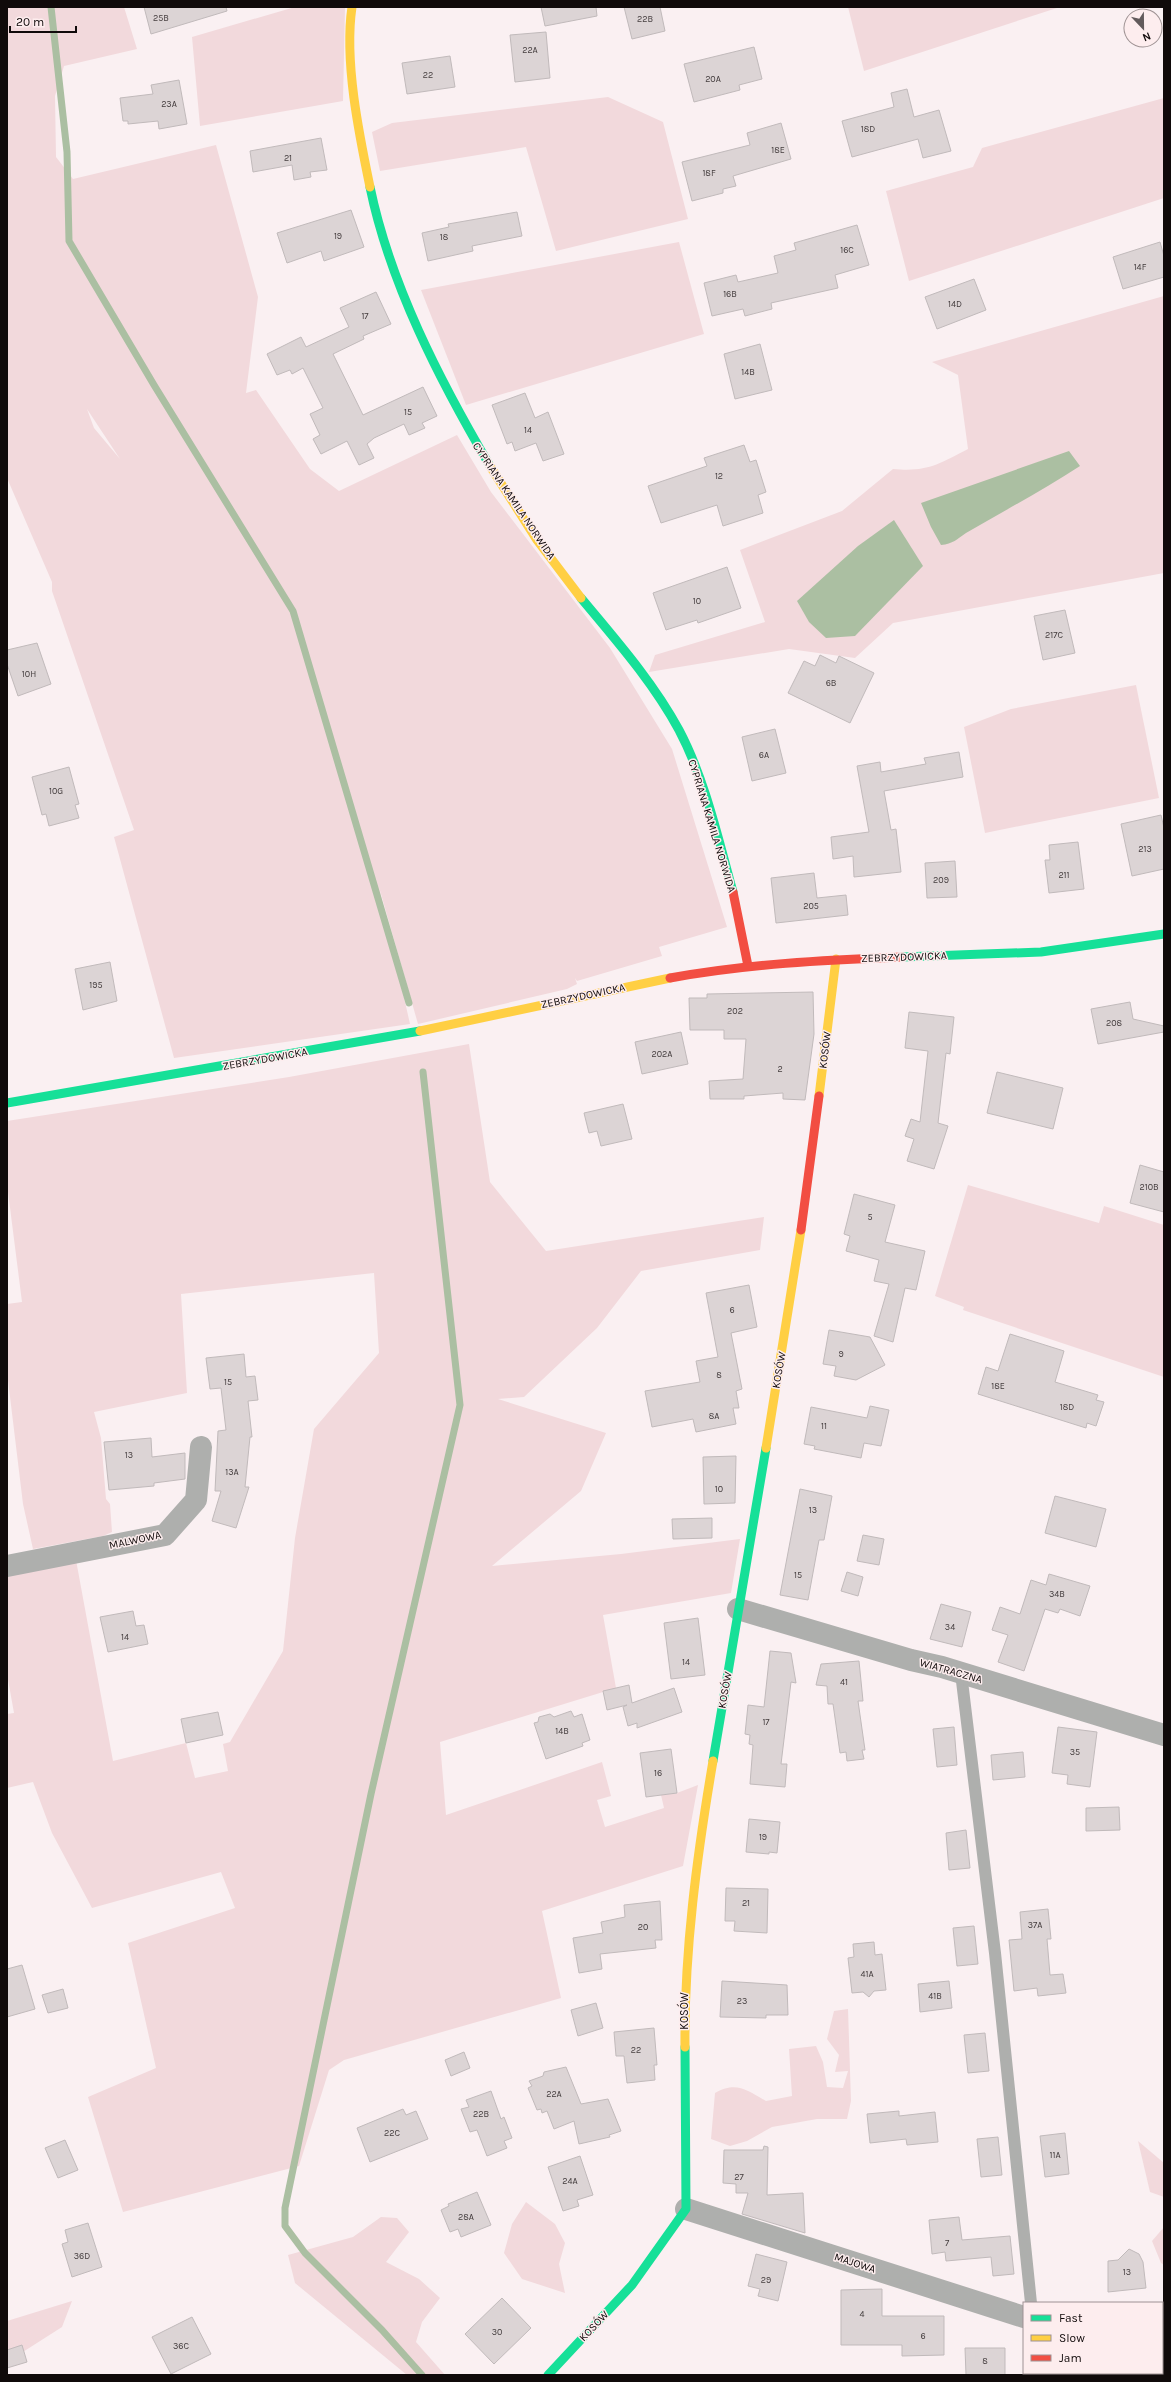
<svg xmlns="http://www.w3.org/2000/svg" width="1171" height="2382" viewBox="0 0 1171 2382" font-family="Karla,sans-serif">
<style>
.green{fill:#f2d9dc;fill-rule:evenodd}
.water{fill:#abbfa2}
.lines{fill:none;stroke-linecap:round;stroke-linejoin:round}
.stream{stroke:#abbfa2;stroke-width:7}
.building{fill:#dcd4d5;stroke:#c1babb}
.lane{stroke:#aeafad;stroke-width:12}
.street{stroke:#aeafad;stroke-width:22}
.fast{stroke:#16e098;stroke-width:9}
.slow{stroke:#ffcf43;stroke-width:9}
.jam{stroke:#f24e42;stroke-width:9}
.labels{text-anchor:middle;dominant-baseline:central;stroke-width:3;stroke-linejoin:round;paint-order:stroke}
.number-label{font-size:9px;fill:#433c3d}
.street-label{font-size:11px;fill:#100a0a;stroke:#fdedee}
</style>
<rect width="100%" height="100%" fill="#faf0f2"/>
<!-- green -->
<g class="green">
<path d="M7,7H124L137,49L64,66L55,96L56,157L73,179L216,145L258,297L246,393L256,390L310,469L339,491L457,435L491,492L610,648L672,749L727,927L659,947L662,956L577,981L575,978L577,984L567,989L418,1024L379,887L410,1024L174,1058L114,837L134,830L52,591V582L7,478ZM87,409L120,459L94,428Z"/>
<polygon points="295,7 345,7 343,101 200,126 192,37"/>
<polygon points="848,7 1060,7 864,71"/>
<polygon points="608,97 663,122 688,219 556,251 526,147 380,171 372,132 392,123"/>
<polygon points="1164,98 1164,198 909,281 886,191 973,167 982,148"/>
<polygon points="679,242 704,334 466,405 421,290"/>
<path d="M1164,296V573L893,623L855,658L789,649L649,672L655,655L765,622L740,550L842,511L893,469C927,472 937,465 968,449L958,375L932,362Z"/>
<polygon points="1136,685 1159,798 985,833 964,727 1011,709"/>
<polygon points="469,1044 490,1182 546,1251 764,1217 760,1250 641,1271 597,1328 524,1397 498,1399 606,1433 581,1491 492,1566 621,1554 740,1539 731,1593 603,1615 616,1688 440,1742 446,1815 602,1762 611,1796 597,1800 605,1827 664,1808 661,1795 677,1793 698,1785 683,1866 542,1911 561,1998 344,2060 329,2070 299,2166 123,2212 88,2097 156,2068 128,1943 235,1908 221,1872 92,1908 52,1833 33,1782 7,1788 7,1714 14,1713 7,1674 7,1571 76,1560 113,1761 186,1743 195,1778 228,1771 223,1744 230,1742 283,1651 295,1538 314,1429 379,1353 374,1273 181,1294 187,1393 94,1412 101,1438 106,1499 110,1504 112,1532 103,1536 33,1549 23,1504 7,1372 7,1304 22,1302 7,1184 7,1121 289,1077"/>
<polygon points="968,1185 1099,1223 1104,1206 1164,1225 1164,1377 963,1310 964,1307 935,1296"/>
<path d="M848,2009L851,2101L847,2119H817L772,2127L747,2141L730,2146L711,2139L715,2093C737,2081 746,2090 766,2101L792,2096L789,2049L816,2046L823,2062L827,2087L843,2088L848,2071L835,2072L839,2055L827,2039L834,2011Z"/>
<polygon points="1138,2141 1164,2163 1164,2197 1150,2192"/>
<polygon points="526,2202 555,2224 565,2243 559,2264 565,2293 522,2279 504,2253 512,2224"/>
<polygon points="381,2217 397,2218 409,2232 386,2262 419,2279 440,2298 422,2322 416,2342 445,2375 407,2375 295,2283 288,2255 353,2237"/>
<polygon points="1164,2227 1164,2265 1161,2263 1152,2241"/>
<polygon points="72,2301 62,2327 15,2357 7,2368 7,2321"/>
</g>
<!-- water -->
<g class="water">
<path d="M1069,451L1080,466C1043,490 1004,511 966,533C957,539 953,544 941,545L931,527L921,503Z"/>
<polygon points="894,520 923,566 855,636 826,638 809,622 797,601 858,546"/>
</g>
<g class="lines">
<!-- stream -->
<g class="stream">
<polyline points="51,7 67,152 69,241 154,385 293,611 409,1003"/>
<polyline points="422,2375 382,2330 305,2253 285,2226 285,2208 371,1794 460,1405 423,1072"/>
</g>
</g>
<!-- building -->
<g class="building">
<polygon points="144,7 226,7 227,11 151,34"/>
<polygon points="541,7 596,7 597,16 545,26"/>
<polygon points="624,7 660,7 665,31 632,39"/>
<polygon points="546,32 550,78 515,82 510,35"/>
<polygon points="754,47 762,79 739,85 740,90 694,102 684,64"/>
<polygon points="450,56 455,87 407,94 402,63"/>
<polygon points="179,80 187,124 159,129 158,121 128,124 128,121 123,121 120,98 153,94 151,85"/>
<polygon points="907,89 914,117 939,110 951,151 923,158 918,139 852,157 842,121 894,107 891,93"/>
<polygon points="781,123 791,159 733,176 736,186 723,189 723,193 692,201 682,162 750,145 747,133"/>
<polygon points="321,138 327,170 310,172 311,177 294,180 292,165 253,172 250,151"/>
<polygon points="351,210 364,247 324,261 321,251 287,263 277,233"/>
<polygon points="517,212 522,236 472,246 473,251 428,261 422,233 449,227 448,224"/>
<polygon points="857,225 869,265 835,275 838,288 771,303 772,309 745,316 743,309 712,316 704,283 736,275 738,282 778,273 774,256 796,250 794,243"/>
<polygon points="1160,242 1164,256 1164,277 1123,289 1113,257"/>
<polygon points="974,279 986,310 937,329 925,297"/>
<polygon points="376,292 391,324 363,336 364,339 333,354 363,415 423,387 437,416 422,423 425,428 409,435 404,424 374,438 367,444 374,458 359,465 347,441 321,454 313,439 320,435 310,414 323,408 303,368 292,374 290,370 277,375 267,354 301,337 306,347 349,327 340,308"/>
<polygon points="760,344 772,390 735,399 724,354"/>
<polygon points="525,393 535,418 548,412 564,454 543,461 536,443 515,451 512,442 507,444 492,405"/>
<polygon points="744,445 750,462 756,460 766,492 758,495 763,513 723,526 717,505 661,523 648,486 707,466 704,458"/>
<polygon points="727,567 741,608 698,623 697,620 666,630 653,593"/>
<polygon points="1065,610 1075,653 1043,660 1034,616"/>
<polygon points="37,643 51,684 18,696 7,664 7,650"/>
<polygon points="820,655 836,663 839,656 874,673 850,723 788,693 804,661 815,666"/>
<polygon points="775,729 786,773 752,781 742,737"/>
<polygon points="959,752 963,777 884,791 891,830 896,829 901,872 854,877 853,856 833,859 831,837 869,832 857,766 880,762 881,772 926,764 924,758"/>
<polygon points="69,767 79,804 75,805 79,818 49,826 46,814 42,815 32,777"/>
<polygon points="1161,815 1164,828 1164,869 1132,876 1121,824"/>
<polygon points="1078,842 1084,889 1049,893 1045,860 1050,860 1049,845"/>
<polygon points="955,861 957,897 927,898 925,863"/>
<polygon points="814,873 817,898 846,895 848,915 776,923 771,878"/>
<polygon points="110,962 117,1001 83,1010 75,969"/>
<polygon points="813,992 814,1034 805,1100 783,1099 783,1093 744,1096 744,1099 710,1099 709,1081 743,1079 746,1039 724,1039 724,1030 690,1030 689,998 707,998 707,994"/>
<polygon points="1130,1002 1133,1019 1164,1026 1164,1032 1098,1044 1091,1009"/>
<polygon points="909,1012 954,1017 950,1054 946,1053 938,1123 948,1126 934,1169 907,1161 914,1139 905,1136 911,1119 920,1122 928,1051 905,1048"/>
<polygon points="681,1032 688,1064 642,1074 635,1042"/>
<polygon points="997,1072 1063,1088 1053,1129 987,1113"/>
<polygon points="623,1104 632,1139 601,1146 597,1131 589,1133 584,1113"/>
<polygon points="1140,1165 1164,1172 1164,1212 1130,1203"/>
<polygon points="854,1194 895,1205 885,1242 925,1251 916,1290 905,1288 893,1342 874,1336 889,1284 874,1281 879,1260 846,1251 850,1236 844,1234"/>
<polygon points="749,1285 757,1327 731,1333 742,1389 736,1391 739,1408 733,1408 736,1424 696,1432 693,1419 652,1427 645,1391 700,1382 696,1361 718,1357 706,1293"/>
<polygon points="829,1330 870,1337 885,1365 856,1380 834,1376 836,1366 823,1364"/>
<polygon points="1010,1334 1064,1351 1055,1382 1098,1395 1096,1400 1104,1402 1096,1426 1087,1423 1086,1428 978,1394 986,1367 998,1371"/>
<polygon points="244,1354 246,1377 255,1376 258,1400 248,1401 252,1437 250,1437 245,1487 249,1487 236,1528 212,1521 221,1491 215,1491 218,1431 226,1430 221,1388 210,1389 206,1358"/>
<polygon points="870,1406 889,1410 881,1446 864,1443 861,1458 814,1449 815,1446 804,1444 811,1407 867,1418"/>
<polygon points="151,1438 152,1457 185,1453 185,1479 154,1483 154,1486 109,1490 104,1442"/>
<polygon points="736,1456 735,1503 704,1504 703,1457"/>
<polygon points="800,1489 832,1496 824,1540 819,1540 808,1600 780,1595"/>
<polygon points="1055,1496 1106,1509 1096,1547 1045,1533"/>
<polygon points="712,1518 712,1538 673,1539 672,1519"/>
<polygon points="863,1535 884,1539 879,1565 857,1561"/>
<polygon points="847,1572 863,1577 858,1596 841,1591"/>
<polygon points="1049,1574 1090,1586 1080,1616 1060,1609 1058,1613 1045,1609 1024,1671 998,1662 1008,1635 992,1630 1000,1607 1020,1614 1031,1580 1046,1585"/>
<polygon points="941,1604 971,1612 962,1647 930,1639"/>
<polygon points="133,1611 136,1626 144,1625 148,1644 108,1652 100,1617"/>
<polygon points="698,1618 705,1675 671,1679 664,1623"/>
<polygon points="770,1651 791,1653 796,1683 791,1682 781,1764 787,1764 785,1787 750,1784 753,1745 749,1744 750,1735 745,1734 748,1705 764,1707"/>
<polygon points="859,1661 863,1701 858,1701 865,1750 862,1750 864,1759 847,1761 846,1752 840,1753 833,1704 828,1704 827,1686 816,1685 821,1664"/>
<polygon points="629,1685 632,1703 674,1688 682,1712 637,1728 637,1723 628,1726 623,1707 627,1705 607,1710 603,1691"/>
<polygon points="571,1711 574,1717 582,1714 590,1740 582,1743 583,1746 546,1759 534,1723 538,1722 539,1717 550,1714 554,1717"/>
<polygon points="218,1712 223,1735 186,1743 181,1719"/>
<polygon points="954,1727 957,1765 937,1767 933,1729"/>
<polygon points="1058,1727 1097,1732 1090,1787 1067,1784 1068,1775 1052,1773"/>
<polygon points="671,1749 677,1793 646,1797 640,1753"/>
<polygon points="1023,1752 1025,1777 993,1780 991,1755"/>
<polygon points="1119,1807 1120,1830 1086,1831 1086,1808"/>
<polygon points="749,1819 780,1822 777,1853 769,1852 769,1854 746,1852"/>
<polygon points="966,1830 970,1868 949,1870 946,1833"/>
<polygon points="726,1888 768,1889 767,1933 734,1931 735,1921 725,1921"/>
<polygon points="660,1901 662,1940 655,1940 656,1948 600,1954 602,1969 579,1973 573,1938 603,1933 601,1922 625,1917 624,1905"/>
<polygon points="1048,1909 1051,1939 1047,1939 1050,1975 1063,1974 1066,1993 1038,1996 1037,1988 1014,1991 1009,1940 1022,1939 1020,1912"/>
<polygon points="974,1926 978,1964 957,1966 953,1928"/>
<polygon points="874,1942 875,1955 882,1954 886,1990 874,1991 869,1997 863,1992 852,1993 848,1958 854,1957 853,1944"/>
<polygon points="22,1965 35,2009 7,2017 7,1969"/>
<polygon points="722,1981 787,1985 788,2015 766,2015 766,2018 720,2017"/>
<polygon points="949,1981 952,2008 920,2012 918,1984"/>
<polygon points="63,1989 68,2008 48,2013 42,1995"/>
<polygon points="596,2003 603,2028 578,2036 571,2010"/>
<polygon points="654,2028 657,2065 654,2065 655,2080 627,2083 624,2056 616,2056 614,2032"/>
<polygon points="985,2033 989,2071 968,2073 964,2035"/>
<polygon points="464,2052 470,2068 451,2076 445,2060"/>
<polygon points="566,2067 581,2104 608,2099 621,2131 609,2135 610,2137 579,2144 574,2121 554,2129 547,2111 542,2113 541,2109 537,2110 528,2088 532,2086 529,2081 543,2076 544,2072"/>
<polygon points="491,2091 501,2119 504,2117 512,2138 504,2141 507,2148 487,2156 477,2130 470,2132 461,2109 469,2107 466,2100"/>
<polygon points="403,2109 406,2115 416,2111 428,2139 370,2162 357,2128"/>
<polygon points="899,2111 899,2116 935,2112 938,2142 907,2145 906,2139 870,2143 867,2114"/>
<polygon points="1065,2133 1069,2174 1045,2177 1040,2136"/>
<polygon points="998,2137 1002,2175 981,2177 977,2139"/>
<polygon points="65,2140 78,2170 58,2178 45,2148"/>
<polygon points="764,2146 768,2147 767,2195 803,2193 805,2233 742,2214 748,2193 736,2193 736,2184 723,2183 724,2150 763,2150"/>
<polygon points="580,2156 593,2195 577,2200 579,2206 563,2211 548,2167"/>
<polygon points="477,2192 491,2225 461,2237 458,2229 450,2232 441,2210 449,2206 448,2204"/>
<polygon points="959,2217 962,2240 1010,2236 1014,2274 993,2276 991,2257 946,2261 945,2252 932,2254 929,2220"/>
<polygon points="88,2223 102,2267 72,2277 62,2244 68,2242 65,2230"/>
<polygon points="1129,2249 1139,2254 1143,2262 1146,2288 1108,2292 1108,2261 1118,2260"/>
<polygon points="756,2254 787,2262 778,2301 758,2296 760,2289 748,2286"/>
<polygon points="882,2289 882,2316 944,2316 944,2355 902,2356 902,2345 841,2345 841,2290"/>
<polygon points="502,2298 531,2328 494,2364 465,2334"/>
<polygon points="192,2317 211,2354 171,2374 152,2337"/>
<polygon points="22,2345 27,2362 7,2368 7,2350"/>
<polygon points="965,2348 1005,2348 1005,2375 966,2375"/>
</g>
<g class="lines">
<!-- lane -->
<polyline class="lane" points="961,1673 995,1953 1031,2303"/>
<!-- street -->
<g class="street">
<polyline points="7,1566 165,1535 196,1500 201,1447"/>
<polyline points="738,1609 911,1660 942,1667 1164,1735"/>
<polyline points="686,2209 1024,2317"/>
<polyline points="1162,2361 1164,2362"/>
</g>
<!-- fast -->
<g class="fast">
<path d="M370,187C390,284 440,381 490,466"/>
<path d="M581,598C616,640 653,682 679,730C705,779 718,838 733,892"/>
<polyline points="902,957 1041,952 1164,934"/>
<polyline points="7,1103 420,1031"/>
<polyline points="713,1761 766,1448"/>
<polyline points="548,2375 632,2285 686,2209 685,2047"/>
</g>
<!-- slow -->
<g class="slow">
<path d="M352,7C344,61 359,134 370,187"/>
<polyline points="490,466 537,540 581,598"/>
<polyline points="420,1031 670,978"/>
<polyline points="819,1096 836,959"/>
<polyline points="766,1448 801,1230"/>
<path d="M685,2047C684,1952 697,1855 713,1761"/>
</g>
<!-- jam -->
<g class="jam">
<polyline points="733,892 748,966"/>
<path d="M670,978C747,964 824,960 902,957"/>
<polyline points="801,1230 819,1096"/>
</g>
</g>
<g class="labels">
<!-- number labels -->
<g class="number-label">
<text x="161" y="18">25B</text>
<text x="645" y="19">22B</text>
<text x="530" y="50">22A</text>
<text x="428" y="75">22</text>
<text x="713" y="79">20A</text>
<text x="169" y="104">23A</text>
<text x="868" y="129">18D</text>
<text x="778" y="150">18E</text>
<text x="288" y="158">21</text>
<text x="709" y="173">18F</text>
<text x="338" y="236">19</text>
<text x="444" y="237">18</text>
<text x="847" y="250">16C</text>
<text x="1140" y="267">14F</text>
<text x="730" y="294">16B</text>
<text x="955" y="304">14D</text>
<text x="365" y="316">17</text>
<text x="748" y="372">14B</text>
<text x="408" y="412">15</text>
<text x="528" y="430">14</text>
<text x="719" y="476">12</text>
<text x="697" y="601">10</text>
<text x="1054" y="635">217C</text>
<text x="29" y="674">10H</text>
<text x="831" y="683">6B</text>
<text x="764" y="755">6A</text>
<text x="56" y="791">10G</text>
<text x="1145" y="849">213</text>
<text x="1064" y="875">211</text>
<text x="941" y="880">209</text>
<text x="811" y="906">205</text>
<text x="96" y="985">195</text>
<text x="735" y="1011">202</text>
<text x="1114" y="1023">208</text>
<text x="662" y="1054">202A</text>
<text x="780" y="1069">2</text>
<text x="1149" y="1187">210B</text>
<text x="870" y="1217">5</text>
<text x="732" y="1310">6</text>
<text x="841" y="1354">9</text>
<text x="719" y="1375">8</text>
<text x="228" y="1382">15</text>
<text x="998" y="1386">18E</text>
<text x="1067" y="1407">18D</text>
<text x="714" y="1416">8A</text>
<text x="824" y="1426">11</text>
<text x="129" y="1455">13</text>
<text x="232" y="1472">13A</text>
<text x="719" y="1489">10</text>
<text x="813" y="1510">13</text>
<text x="798" y="1575">15</text>
<text x="1057" y="1594">34B</text>
<text x="950" y="1627">34</text>
<text x="125" y="1637">14</text>
<text x="686" y="1662">14</text>
<text x="844" y="1682">41</text>
<text x="766" y="1722">17</text>
<text x="562" y="1731">14B</text>
<text x="1075" y="1752">35</text>
<text x="658" y="1773">16</text>
<text x="763" y="1837">19</text>
<text x="746" y="1903">21</text>
<text x="1035" y="1925">37A</text>
<text x="643" y="1927">20</text>
<text x="867" y="1974">41A</text>
<text x="935" y="1996">41B</text>
<text x="742" y="2001">23</text>
<text x="636" y="2050">22</text>
<text x="554" y="2094">22A</text>
<text x="481" y="2114">22B</text>
<text x="392" y="2133">22C</text>
<text x="1055" y="2155">11A</text>
<text x="739" y="2177">27</text>
<text x="570" y="2181">24A</text>
<text x="466" y="2217">28A</text>
<text x="947" y="2243">7</text>
<text x="82" y="2256">36D</text>
<text x="1127" y="2272">13</text>
<text x="766" y="2280">29</text>
<text x="862" y="2314">4</text>
<text x="497" y="2332">30</text>
<text x="923" y="2336">6</text>
<text x="181" y="2346">36C</text>
<text x="985" y="2361">8</text>
</g>
<!-- street labels -->
<g class="street-label">
<text transform="translate(514 501) rotate(56)">CYPRIANA KAMILA NORWIDA</text>
<text transform="translate(712 826) rotate(73)">CYPRIANA KAMILA NORWIDA</text>
<text transform="translate(904 957) rotate(-2)">ZEBRZYDOWICKA</text>
<text transform="translate(583 996) rotate(-12)">ZEBRZYDOWICKA</text>
<text transform="translate(825 1050) rotate(-83)">KOSÓW</text>
<text transform="translate(265 1059) rotate(-10)">ZEBRZYDOWICKA</text>
<text transform="translate(779 1370) rotate(-80)">KOSÓW</text>
<text transform="translate(135 1540) rotate(-12)">MALWOWA</text>
<text transform="translate(951 1671) rotate(16)">WIATRACZNA</text>
<text transform="translate(725 1690) rotate(-80)">KOSÓW</text>
<text transform="translate(684 2011) rotate(-90)">KOSÓW</text>
<text transform="translate(855 2263) rotate(18)">MAJOWA</text>
<text transform="translate(594 2326) rotate(-47)">KOSÓW</text>
</g>
</g>
<!-- border -->
<rect width="1171" height="2382" fill="none" stroke="#100a0a" stroke-width="16"/>
<!-- legend -->
<rect x="1023" y="2302" width="140" height="72" fill="#fdedee" stroke="#9e9293"/>
<rect x="1031" y="2315" width="20" height="6" fill="#16e098" stroke="#9e9293"/>
<text x="1059" y="2322" font-size="12" fill="#100a0a">Fast</text>
<rect x="1031" y="2335" width="20" height="6" fill="#ffcf43" stroke="#9e9293"/>
<text x="1059" y="2342" font-size="12" fill="#100a0a">Slow</text>
<rect x="1031" y="2355" width="20" height="6" fill="#f24e42" stroke="#9e9293"/>
<text x="1059" y="2362" font-size="12" fill="#100a0a">Jam</text>
<!-- north arrow -->
<g transform="translate(1143 28) rotate(158)"><circle r="19" fill="#fdedee" stroke="#9e9293"/>
<path d="M0-3L7 15L0 10L-7 15Z" fill="#625a5b"/>
<text y="-6" font-size="11" font-weight="bold" text-anchor="middle" fill="#100a0a">N</text>
</g>
<!-- scale -->
<path d="M10 26v6h66v-6" fill="none" stroke="#100a0a" stroke-width="2"/>
<text x="16" y="26" font-size="12" fill="#100a0a" stroke="#fdedee" stroke-width="3" paint-order="stroke">20 m</text>
</svg>
